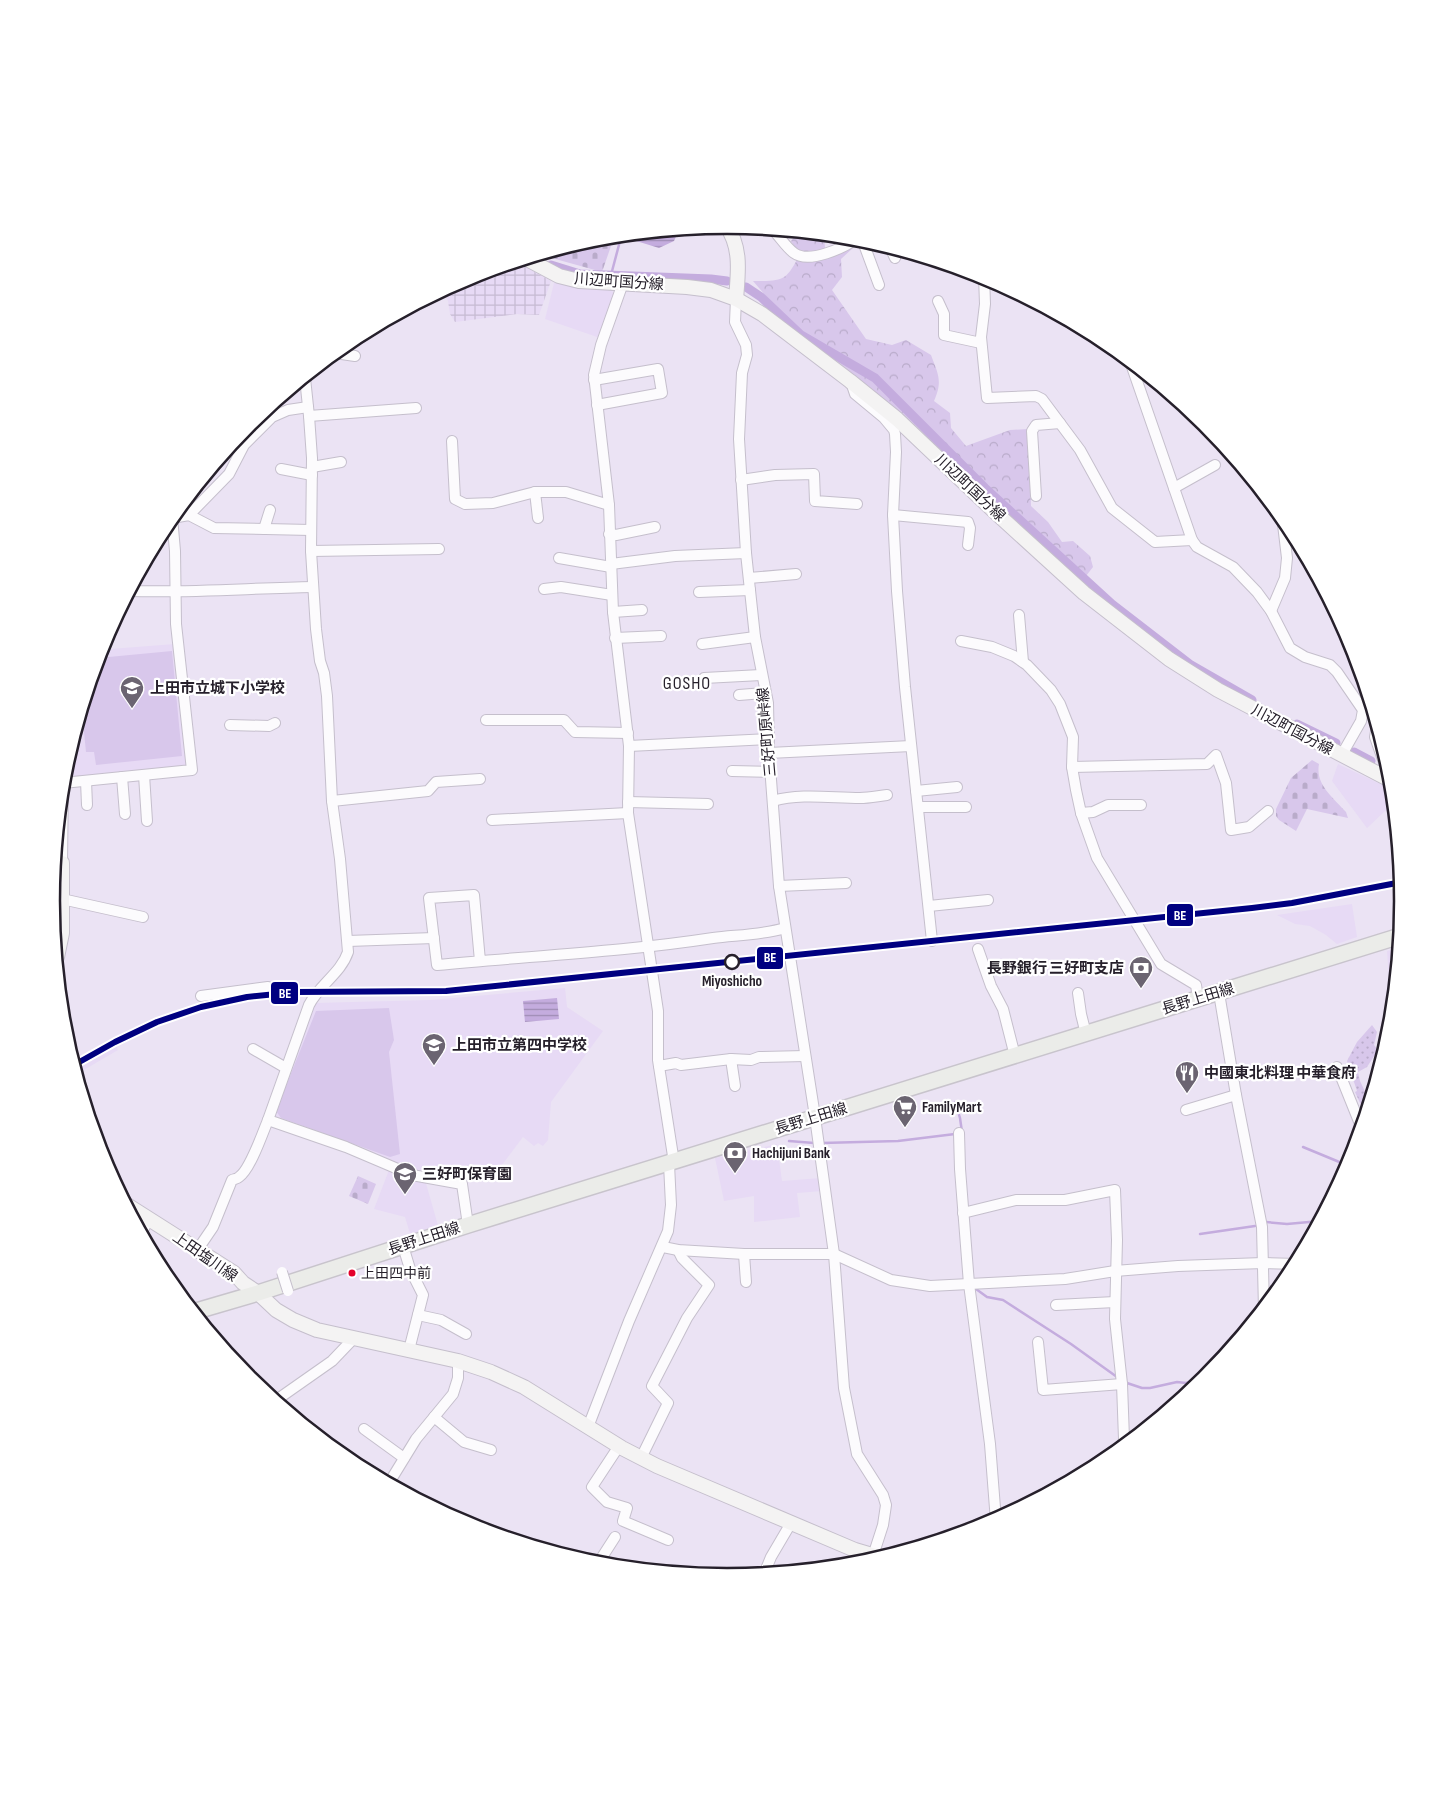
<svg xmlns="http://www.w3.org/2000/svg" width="1455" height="1803" viewBox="0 0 1455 1803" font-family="'Sofia Sans Condensed','Noto Sans JP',sans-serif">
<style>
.built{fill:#e7daf5}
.industrial{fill:url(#industrial-grid)}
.grass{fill:url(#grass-dots)}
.forest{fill:url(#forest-crowns)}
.cemetery{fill:url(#cemetery-stones)}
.garden{fill:#d8c7eb}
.water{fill:url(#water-rules)}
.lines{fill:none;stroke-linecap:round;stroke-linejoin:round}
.stream{stroke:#c4acde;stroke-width:2.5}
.canal{stroke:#c4acde;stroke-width:9}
.street-casing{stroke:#c5bfcc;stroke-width:12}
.secondary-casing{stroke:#c5bfcc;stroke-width:16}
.primary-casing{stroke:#c8c4cc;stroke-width:18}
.street{stroke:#fcfbfd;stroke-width:10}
.secondary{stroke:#f4f3f3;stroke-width:14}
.primary{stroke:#ebece9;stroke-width:15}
.street-bridge-casing{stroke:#c5bfcc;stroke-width:12;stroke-linecap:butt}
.street-bridge{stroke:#fcfbfd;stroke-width:10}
.rail-1-casing{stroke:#fff;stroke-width:10}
.rail-1{stroke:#000080;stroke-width:6}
.stop-dot{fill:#fff;stroke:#26202b;stroke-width:2.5}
.bus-dot{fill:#e4002b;stroke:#fff;stroke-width:2}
.labels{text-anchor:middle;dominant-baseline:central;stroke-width:4.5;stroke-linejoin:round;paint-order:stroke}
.bus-label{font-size:14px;fill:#26202b;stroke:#fff;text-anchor:start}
.street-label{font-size:15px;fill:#26202b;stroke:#fff}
.poi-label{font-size:15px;font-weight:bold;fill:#26202b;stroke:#fff;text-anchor:start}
.stop-label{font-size:15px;font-weight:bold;fill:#26202b;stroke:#fff}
.quarter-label{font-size:18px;letter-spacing:1px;fill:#26202b;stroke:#fff}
.rim{fill:none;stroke:#26202b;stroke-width:2.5}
.line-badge{stroke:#fff;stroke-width:2}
.badge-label{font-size:14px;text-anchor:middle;font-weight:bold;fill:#fff}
</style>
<defs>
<pattern id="industrial-grid" width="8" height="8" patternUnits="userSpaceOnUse" patternTransform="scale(1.25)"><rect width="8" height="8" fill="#e7daf5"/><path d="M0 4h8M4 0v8" fill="none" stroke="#c6bbd2"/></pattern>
<pattern id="grass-dots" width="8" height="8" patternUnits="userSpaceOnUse" patternTransform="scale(1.25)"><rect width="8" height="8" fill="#d8c7eb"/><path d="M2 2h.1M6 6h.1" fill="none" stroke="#b9abca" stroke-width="1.8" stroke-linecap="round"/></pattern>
<pattern id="forest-crowns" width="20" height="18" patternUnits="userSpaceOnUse" patternTransform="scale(1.25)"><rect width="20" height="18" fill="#d8c7eb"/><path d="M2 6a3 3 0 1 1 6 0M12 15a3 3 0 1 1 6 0" fill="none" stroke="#b9abca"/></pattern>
<pattern id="cemetery-stones" width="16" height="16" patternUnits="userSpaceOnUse" patternTransform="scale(1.25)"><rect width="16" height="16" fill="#d8c7eb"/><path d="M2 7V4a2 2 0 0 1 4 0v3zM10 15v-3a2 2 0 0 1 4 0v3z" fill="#b9abca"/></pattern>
<pattern id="water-rules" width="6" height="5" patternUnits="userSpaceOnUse" patternTransform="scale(1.25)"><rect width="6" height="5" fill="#c4acde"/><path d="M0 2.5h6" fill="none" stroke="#9f8cb4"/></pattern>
</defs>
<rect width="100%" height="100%" fill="#ebe3f4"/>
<!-- built -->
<g class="built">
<polygon points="554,283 580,288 612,290 615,297 600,338 545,319"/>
<polygon points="112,625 110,649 175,644 188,768 63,778 64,769 103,642"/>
<polygon points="1338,764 1393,790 1393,808 1385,811 1367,828 1332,781"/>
<polygon points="1352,904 1357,937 1337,944 1326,935 1310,926 1295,924 1277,915"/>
<polygon points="1399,948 1396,978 1389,978 1387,951"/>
<polygon points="565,988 567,1007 603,1031 551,1102 548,1140 543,1146 538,1143 534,1146 523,1137 490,1181 454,1178 413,1172 272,1118 315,1003 430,1000"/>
<polygon points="113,1039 118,1050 77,1074 73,1062"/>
<polygon points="777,1144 782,1181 821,1178 822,1191 797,1193 800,1217 754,1222 754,1196 724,1201 715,1158"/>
<polygon points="389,1170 425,1180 439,1229 411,1237 405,1217 374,1209"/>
</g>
<!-- industrial -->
<polygon class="industrial" points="516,262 551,281 539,315 517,314 455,322 450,314 448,301 442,291 469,277"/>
<!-- grass -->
<polygon class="grass" points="1372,1025 1377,1032 1374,1045 1378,1050 1367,1067 1358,1072 1360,1081 1370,1102 1366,1116 1355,1092 1357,1091 1347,1061 1357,1042"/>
<!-- forest -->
<path class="forest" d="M798,232L824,235L825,248H853L841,259L842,277L832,290L866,339L892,345L906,340L931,355C938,374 943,381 934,401L950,413L951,428L966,446L1010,430L1028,429L1031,506L1048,522L1062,542L1073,541L1090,556L1093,567L1086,576L1014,513L818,357L753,281C784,281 786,281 800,254L791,241Z"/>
<!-- cemetery -->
<g class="cemetery">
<polygon points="592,239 611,246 602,272 541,255"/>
<path d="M1312,760L1319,764C1315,785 1334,798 1346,812L1348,818L1307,809L1296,831L1279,820L1276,816V809L1291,778Z"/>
<polygon points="358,1176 376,1184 368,1204 349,1196"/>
</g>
<!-- garden -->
<g class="garden">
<polygon points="172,651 182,756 96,765 94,752 86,752 82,712 98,658"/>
<polygon points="389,1008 394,1040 389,1052 400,1154 390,1157 281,1118 276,1111 316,1011"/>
</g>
<!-- water -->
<g class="water">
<polygon points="679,230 674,241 659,248 620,236"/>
<polygon points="557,998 559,1019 525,1022 523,1001"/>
</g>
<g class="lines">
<!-- stream -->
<g class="stream">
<polyline points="611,275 620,241 613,236"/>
<polyline points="955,1102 960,1118 962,1132"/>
<polyline points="789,1141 814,1143"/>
<polyline points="822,1143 898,1141 955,1134"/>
<polyline points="1303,1147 1349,1166"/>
<polyline points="1266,1222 1287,1224 1320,1221"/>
<polyline points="1200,1234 1255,1226"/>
<polyline points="976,1289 987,1297 1003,1300 1071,1344 1117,1377"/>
<polyline points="1127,1383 1142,1388 1150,1388 1177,1382 1186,1383 1192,1381 1206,1369 1219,1363"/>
</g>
<!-- canal -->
<g class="canal">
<polyline points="551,265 580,274 711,279 727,281"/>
<polyline points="746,287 761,297 801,335 875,378 985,488 1112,604 1191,665 1252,700"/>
<polyline points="1297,724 1336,743"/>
<polyline points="1354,752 1371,761"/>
</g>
<!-- street casing -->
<g class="street-casing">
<g id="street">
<path d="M773,230C780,237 786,247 794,253C809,264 844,248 857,238"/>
<polyline points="862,239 879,285"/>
<polyline points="890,247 895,258"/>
<polyline points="984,276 985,304 981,337 987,398 1036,396 1042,399 1080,450 1112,508 1155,542 1192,540"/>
<polyline points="736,299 735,322 746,345 747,355 742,373 739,439 746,553 755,637 768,703 769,753 779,886 814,1110 834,1254 844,1388 857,1454 883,1495 886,1505 883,1525 873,1556"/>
<polyline points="938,301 944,314 944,335 981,343"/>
<polyline points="335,353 355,356"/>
<polyline points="1130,361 1192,540 1197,547 1233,567 1257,592 1271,611 1290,648 1305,657 1330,665 1337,672 1363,710 1361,721 1341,756"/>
<path d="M305,378L309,416L312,458L311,551L316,629L320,661L324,673L327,696L332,801L340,859L348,952C341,973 319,985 309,1005L268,1120L346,1147L412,1175L462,1184L468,1225"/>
<polyline points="594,380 658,369 662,393 597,405"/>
<polyline points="851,382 855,394 884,418 894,430 895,434 896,452 893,515 897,591 905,687 932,941"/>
<polyline points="309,416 416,408"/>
<polyline points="452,441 455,499 465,504 493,503 535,492 566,492 609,505"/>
<polyline points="312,467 341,462"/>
<polyline points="281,469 312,475"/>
<polyline points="741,480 775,475 814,474 815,501 857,504"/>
<polyline points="1174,488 1215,465"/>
<polyline points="535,492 538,518"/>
<polyline points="1036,496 1032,431 1036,425 1060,423"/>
<polyline points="189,515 229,474 244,445 272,417 288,410 308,407"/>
<polyline points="893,515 968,522 970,528 968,545"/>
<polyline points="172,518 189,515 214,528 311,530"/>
<polyline points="264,529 270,510"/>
<polyline points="609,534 616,535 655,527"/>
<polyline points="311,551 439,549"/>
<polyline points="559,558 611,567"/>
<polyline points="611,564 675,556 746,553"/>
<polyline points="749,578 796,574"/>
<polyline points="544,589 561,587 612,595"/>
<path d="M130,591C191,593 252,588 313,587"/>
<polyline points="699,592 750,590"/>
<polyline points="1271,611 1285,578 1287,558 1282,516"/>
<polyline points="613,612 642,610"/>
<polyline points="1019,615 1023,662"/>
<polyline points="615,638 661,636"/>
<polyline points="961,641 992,647 1014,656 1027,665 1051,690 1060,704 1073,737 1072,767 1076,790 1081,813 1097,858 1161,964 1196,985 1198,999"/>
<polyline points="702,644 755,637"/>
<polyline points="704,678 761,675"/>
<polyline points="739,695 765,693"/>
<polyline points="486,720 564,720 575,732 628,733"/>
<polyline points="230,725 269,726 275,723"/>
<polyline points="1377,726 1375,737 1386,768"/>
<polyline points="629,746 769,739"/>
<polyline points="769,753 911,746"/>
<polyline points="1072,767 1207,764 1216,755 1226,783 1231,830 1249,827 1268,811"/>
<polyline points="732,771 771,772"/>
<polyline points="144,775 147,821"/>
<polyline points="122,777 125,814"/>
<polyline points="86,781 87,805"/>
<polyline points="916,791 957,787"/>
<polyline points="332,801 428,791 436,782 480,779"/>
<path d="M773,801C801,793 831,798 860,798C869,798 878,796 887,795"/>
<polyline points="628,802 708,804"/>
<polyline points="918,807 966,807"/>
<polyline points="1081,813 1093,812 1108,805 1141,805"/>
<polyline points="492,820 628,813"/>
<polyline points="62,863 63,783 192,770 176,624 175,551 172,517"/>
<polyline points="779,886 846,883"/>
<polyline points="62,899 143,917"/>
<polyline points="929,906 988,900"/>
<polyline points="348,941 434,938"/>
<polyline points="978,949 991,986 1003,1009 1015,1056"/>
<path d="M480,961L474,895L429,898L437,965C529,956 622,952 713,938C737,935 762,935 785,928"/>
<polyline points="1078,993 1081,1014 1085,1030 1084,1035"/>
<polyline points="1219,993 1236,1095 1262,1227 1264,1309"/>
<polyline points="201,996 268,987"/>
<polyline points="253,1049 286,1068"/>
<polyline points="731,1059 735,1086"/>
<polyline points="659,1066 676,1063 681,1065 731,1059 751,1060 759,1057 805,1056"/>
<polyline points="1337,1067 1362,1129"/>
<polyline points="1186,1110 1236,1095"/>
<polyline points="959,1133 960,1169 969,1284 990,1444 996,1521"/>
<polyline points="963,1213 1016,1200 1065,1200 1115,1190 1117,1240 1115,1319 1122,1384 1124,1439 1122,1448"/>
<polyline points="142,1233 148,1219"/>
<polyline points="403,1246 410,1269 423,1295 409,1350"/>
<polyline points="663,1247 678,1250 744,1254 834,1254 891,1280 930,1286 1065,1279 1115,1271 1178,1266 1263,1263 1297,1264"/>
<path d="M198,1249L213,1227L232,1180C234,1179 237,1179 239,1177C250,1170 263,1132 268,1120"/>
<polyline points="744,1254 746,1282"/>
<polyline points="1056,1305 1115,1302"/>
<polyline points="418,1315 441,1320 466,1334"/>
<polyline points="1038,1342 1043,1390 1122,1384"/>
<polyline points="275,1401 332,1361 354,1338"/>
<polyline points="434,1417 464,1442 491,1450"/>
<polyline points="588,1427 629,1321 668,1231 671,1205 669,1164 673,1156 658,1060 658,1011 628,813 629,746 613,612 609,505 594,375 601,345 623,283"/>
<polyline points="364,1429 404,1458"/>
<polyline points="619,1446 592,1487 607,1502 627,1508 623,1521 668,1540"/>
<polyline points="641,1458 668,1403 652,1386 687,1318 709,1285 682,1258 678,1250"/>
<polyline points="389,1483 416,1439 453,1394 458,1378 458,1361"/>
<polyline points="599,1561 611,1566"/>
<polyline points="597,1565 615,1537"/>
<polyline points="764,1574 771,1557 791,1523"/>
</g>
</g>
<!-- secondary casing -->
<g class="secondary-casing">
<g id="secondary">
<path d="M726,225C742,248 738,273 736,299"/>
<polyline points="527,259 559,276 579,281 687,287 711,290 736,299 762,314 850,381 897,419 995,512 1084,593 1169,659 1218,690 1392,781"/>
<polyline points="55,861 62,863 62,933 57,957"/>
<polyline points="127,1205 234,1273 243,1283 258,1293 276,1310 293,1320 317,1330 458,1361 491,1372 524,1387 622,1448 657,1466 855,1550 882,1558"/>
</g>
</g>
<!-- primary casing -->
<g class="primary-casing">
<polyline id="primary" points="193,1312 258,1293 468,1225 1400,936"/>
</g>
<!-- street -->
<use href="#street" class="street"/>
<!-- secondary -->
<use href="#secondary" class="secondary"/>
<!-- primary -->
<use href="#primary" class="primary"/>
<!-- street-bridge casing -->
<g class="street-bridge-casing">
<polyline id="street-bridge" points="282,1272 288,1291"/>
</g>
<!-- street-bridge -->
<use href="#street-bridge" class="street-bridge"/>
<!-- rail-1 casing -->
<g class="rail-1-casing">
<polyline id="rail-1" points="74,1065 115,1042 157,1022 201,1007 247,997 296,992 446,991 1252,908 1292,903 1402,882"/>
</g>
<!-- rail-1 -->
<use href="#rail-1" class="rail-1"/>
</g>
<!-- icons -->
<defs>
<g id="school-pin" transform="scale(1.25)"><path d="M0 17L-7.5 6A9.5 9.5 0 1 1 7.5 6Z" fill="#6b6471" stroke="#fff"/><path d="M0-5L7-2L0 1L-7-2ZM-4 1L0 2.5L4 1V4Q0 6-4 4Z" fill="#fff"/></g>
<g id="bank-pin" transform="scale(1.25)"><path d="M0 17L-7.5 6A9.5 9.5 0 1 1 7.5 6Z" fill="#6b6471" stroke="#fff"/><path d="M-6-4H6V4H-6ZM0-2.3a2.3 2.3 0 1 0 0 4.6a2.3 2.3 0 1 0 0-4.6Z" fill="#fff"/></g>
<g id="restaurant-pin" transform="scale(1.25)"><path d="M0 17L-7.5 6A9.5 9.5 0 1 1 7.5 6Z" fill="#6b6471" stroke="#fff"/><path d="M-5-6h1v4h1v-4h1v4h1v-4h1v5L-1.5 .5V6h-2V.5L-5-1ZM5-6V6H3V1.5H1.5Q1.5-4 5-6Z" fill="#fff"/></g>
<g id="supermarket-pin" transform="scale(1.25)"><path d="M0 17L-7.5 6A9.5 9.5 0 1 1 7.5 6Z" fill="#6b6471" stroke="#fff"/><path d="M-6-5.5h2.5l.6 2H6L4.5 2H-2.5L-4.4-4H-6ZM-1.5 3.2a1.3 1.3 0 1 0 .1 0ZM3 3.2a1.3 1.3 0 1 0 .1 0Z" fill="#fff"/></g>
</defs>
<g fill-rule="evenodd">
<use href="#school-pin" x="132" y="688"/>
<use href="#bank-pin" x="1141" y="968"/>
<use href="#school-pin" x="434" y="1045"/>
<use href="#restaurant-pin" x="1187" y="1073"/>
<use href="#supermarket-pin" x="905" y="1107"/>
<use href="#bank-pin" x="735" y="1153"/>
<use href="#school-pin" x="405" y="1174"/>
</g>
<!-- markers -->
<circle class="stop-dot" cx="732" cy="962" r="7"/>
<circle class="bus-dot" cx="352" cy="1273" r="4.5"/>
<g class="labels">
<!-- bus labels -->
<g class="bus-label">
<text x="361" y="1273">上田四中前</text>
</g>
<!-- street labels -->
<g class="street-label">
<text transform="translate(619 282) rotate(4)">川辺町国分線</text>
<text transform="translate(970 488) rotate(43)">川辺町国分線</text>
<text transform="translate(1292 730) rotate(28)">川辺町国分線</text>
<text transform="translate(767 732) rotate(-95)">三好町原峠線</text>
<text transform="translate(1198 999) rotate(-17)">長野上田線</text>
<text transform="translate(811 1119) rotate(-17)">長野上田線</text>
<text transform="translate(424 1239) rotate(-18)">長野上田線</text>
<text transform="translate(205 1257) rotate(35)">上田塩川線</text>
</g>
<!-- poi labels -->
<g class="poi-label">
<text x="150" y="688">上田市立城下小学校</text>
<text x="1124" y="968" text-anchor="end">長野銀行 三好町支店</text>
<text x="452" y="1045">上田市立第四中学校</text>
<text x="1204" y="1073">中國東北料理 中華食府</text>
<text x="922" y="1107">FamilyMart</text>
<text x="752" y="1153">Hachijuni Bank</text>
<text x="422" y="1174">三好町保育園</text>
</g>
<!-- stop labels -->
<g class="stop-label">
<text x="732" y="981">Miyoshicho</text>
</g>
<!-- quarter labels -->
<g class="quarter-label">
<text x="687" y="683">GOSHO</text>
</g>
</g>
<!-- crop -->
<path d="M0 0H1455V1803H0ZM60 901a667 667 0 1 1 1334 0a667 667 0 1 1-1334 0Z" fill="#fff" fill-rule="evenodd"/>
<path class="rim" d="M60 901a667 667 0 1 1 1334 0a667 667 0 1 1-1334 0Z"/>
<g class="line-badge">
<rect x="1166" y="903" width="28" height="24" rx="5" fill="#000080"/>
<rect x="756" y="946" width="28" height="24" rx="5" fill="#000080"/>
<rect x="270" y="981" width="29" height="24" rx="5" fill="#000080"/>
</g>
<g class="badge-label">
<text x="1180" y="920">BE</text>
<text x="770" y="962">BE</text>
<text x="285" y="998">BE</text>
</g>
</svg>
